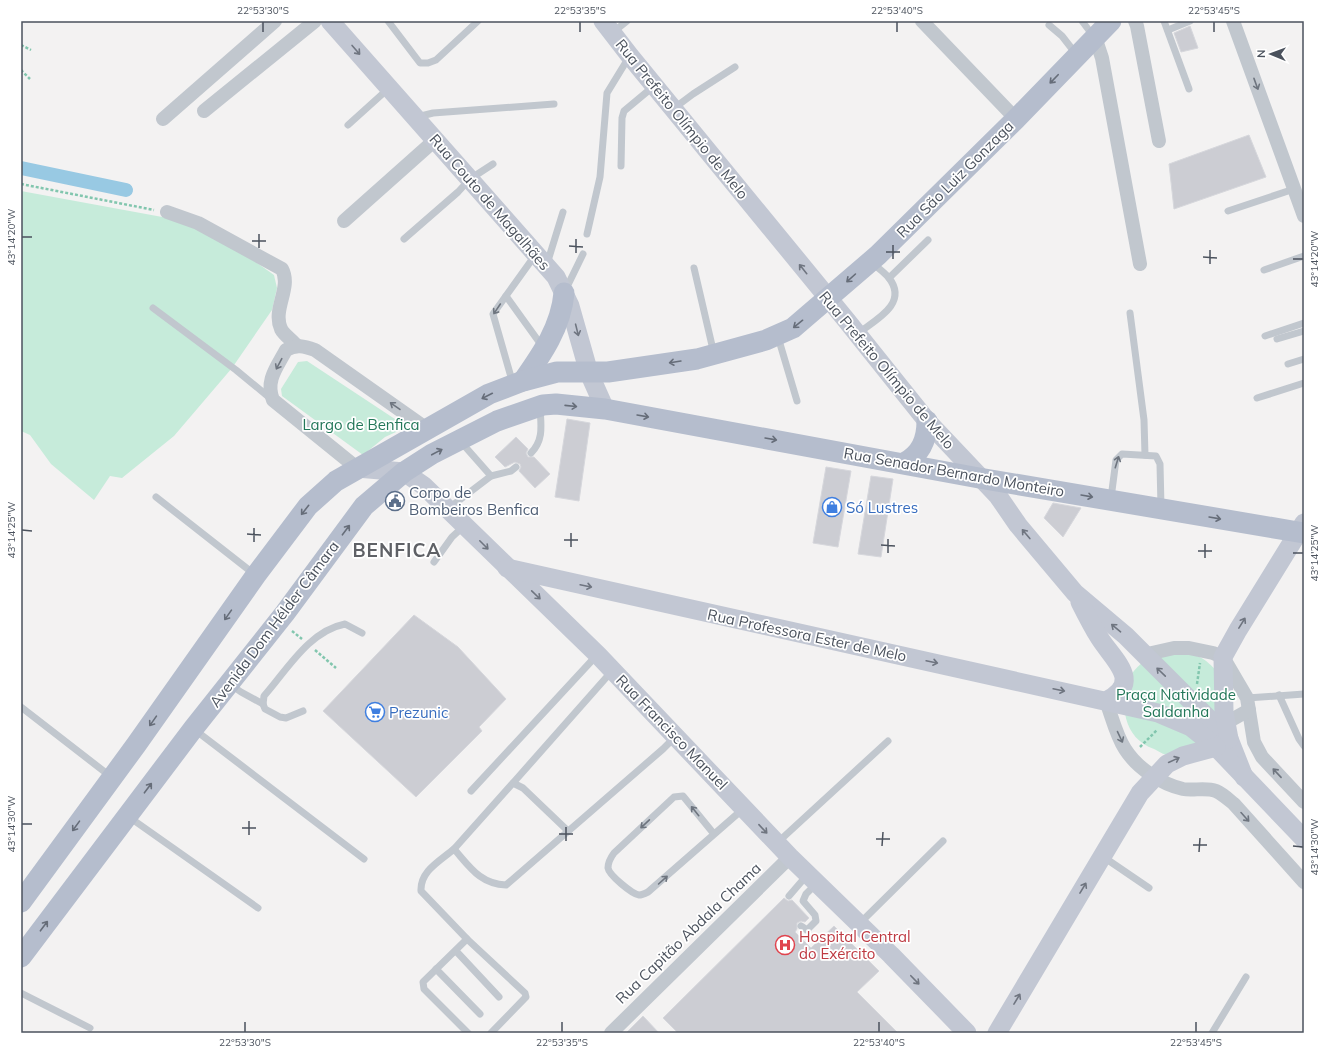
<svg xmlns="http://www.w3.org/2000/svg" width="1325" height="1054" viewBox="0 0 1325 1054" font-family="Mulish,sans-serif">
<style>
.green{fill:#c6ebda}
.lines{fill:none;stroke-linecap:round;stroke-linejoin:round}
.canal{stroke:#98c9e3;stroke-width:14}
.building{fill:#cccdd3;stroke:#d6d7dc}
.path{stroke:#82c6ae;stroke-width:2.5;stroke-dasharray:3 2;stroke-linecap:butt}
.lane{stroke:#c1c7ce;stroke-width:7}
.street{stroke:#c1c7ce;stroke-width:14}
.secondary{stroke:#c2c7d3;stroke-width:19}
.primary{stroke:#b5bdcd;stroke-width:21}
.oneway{stroke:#6f7580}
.oneway2{stroke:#666d79}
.oneway3{stroke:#6e757f}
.ticks{fill:none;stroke:#4b525d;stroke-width:1.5}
.labels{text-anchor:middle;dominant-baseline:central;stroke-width:3.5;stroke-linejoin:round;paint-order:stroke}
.street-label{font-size:15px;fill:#4b525d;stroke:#fff}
.park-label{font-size:15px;fill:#237759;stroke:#fff}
.service-label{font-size:15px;fill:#4e5e75;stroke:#fff;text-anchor:start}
.shop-label{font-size:15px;fill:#366cbe;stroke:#fff;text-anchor:start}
.health-label{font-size:15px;fill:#be3a42;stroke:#fff;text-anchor:start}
.district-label{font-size:19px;font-weight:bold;letter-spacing:1px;fill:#5f6166;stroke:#fff}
.neatline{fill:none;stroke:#4b525d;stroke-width:1.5}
.ticks-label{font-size:10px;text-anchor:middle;fill:#4b525d}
</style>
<rect width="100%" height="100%" fill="#f3f2f2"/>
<!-- green -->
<g class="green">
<polygon points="21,191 184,221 211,230 274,275 277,288 272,310 232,368 174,436 122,478 110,476 94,500 51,464 30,435 21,431"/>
<polygon points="307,361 407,427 385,437 363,455 282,396 281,389 298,362"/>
<path d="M1155,654C1191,654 1199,648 1223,679L1210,743C1201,746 1176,755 1168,755C1164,755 1158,751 1154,749C1123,738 1119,704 1130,677C1135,667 1146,659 1155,654Z"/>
</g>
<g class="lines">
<!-- canal -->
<polyline class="canal" points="21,168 126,190"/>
</g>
<!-- building -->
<g class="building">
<polygon points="1190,26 1198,48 1181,52 1174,33"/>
<polygon points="1249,135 1266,177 1174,209 1169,164"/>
<polygon points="567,419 590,423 579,501 555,497"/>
<polygon points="516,437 528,449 526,453 528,457 534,457 550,474 535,488 519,471 521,467 520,464 515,462 505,467 495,457"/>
<polygon points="826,467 851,471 838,547 813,543"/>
<polygon points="871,476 893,479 881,557 858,554"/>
<polygon points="1053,503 1081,508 1063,537 1044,518"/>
<polygon points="414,615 458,647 506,699 479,727 482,731 416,797 323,711"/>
<polygon points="784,898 788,901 792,900 809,918 805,922 801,921 797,923 797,929 795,932 811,948 834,926 879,971 857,992 898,1033 678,1033 663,1018"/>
<polygon points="643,1016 659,1033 626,1033"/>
</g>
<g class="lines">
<!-- path -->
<g class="path">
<polyline points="21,45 31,50"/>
<polyline points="21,70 30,79"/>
<polyline points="21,184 154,210"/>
<polyline points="292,631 302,639"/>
<polyline points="315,650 336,668"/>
<polyline points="1197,684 1200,663"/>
<polyline points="1140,747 1157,730"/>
</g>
<!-- lane -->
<g class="lane">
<polyline points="388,21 420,63 428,63 436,60 478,21"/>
<polyline points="1082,21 1094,37"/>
<polyline points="1164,21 1189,89"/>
<polyline points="1049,25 1062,36 1076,54"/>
<polyline points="1168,30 1190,21"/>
<polyline points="612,33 627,21"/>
<polyline points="673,109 693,94 735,67"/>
<polyline points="417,117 433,113 554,104"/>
<polyline points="348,125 389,88"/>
<polyline points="621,166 622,118 624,111 654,86"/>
<polyline points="1228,211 1294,189"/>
<polyline points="587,234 600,177 607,93 629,57"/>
<polyline points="404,239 458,192 470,179 493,164"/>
<polyline points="547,264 563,212"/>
<polyline points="694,268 714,354"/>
<polyline points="1264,270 1304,256"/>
<polyline points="889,278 928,240"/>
<polyline points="565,291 583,254"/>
<polyline points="506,296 542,346"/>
<polyline points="153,308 236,370 270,398"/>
<polyline points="1130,313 1144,420 1145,455"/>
<path d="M857,334C875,320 909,304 889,278C884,272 878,268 872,263"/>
<polyline points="1265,336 1304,323"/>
<polyline points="778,337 797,401"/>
<polyline points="1277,339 1304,331"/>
<polyline points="1288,364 1304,359"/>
<polyline points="513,384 493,314 536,254"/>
<polyline points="1257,398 1304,383"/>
<polyline points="461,442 491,476 511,471 516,467"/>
<path d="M531,453C544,440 541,425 540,408"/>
<polyline points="156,497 254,574"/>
<polyline points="1111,498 1116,460 1122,454 1156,456 1160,464 1161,507"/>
<polyline points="449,508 491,476"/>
<polyline points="434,562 452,537 464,526"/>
<polyline points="231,685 241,692 263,704"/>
<polyline points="1279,695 1299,739 1304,746"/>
<polyline points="1247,698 1304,694"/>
<polyline points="21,707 110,776"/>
<path d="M303,711L286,718L280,717L265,709L263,704L264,696C287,670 309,631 345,624L362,633"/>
<polyline points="195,730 364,859"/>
<polyline points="513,783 612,671"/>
<polyline points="471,791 597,655"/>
<polyline points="129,817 258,908"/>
<path d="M714,834L683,796L674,797L614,853C611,857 608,862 608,868C609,875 632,894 639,895C642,895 646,893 648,892L743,809"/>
<polyline points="777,843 888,741"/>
<polyline points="454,849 513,783 523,788 568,831"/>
<polyline points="1102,856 1149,888"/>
<polyline points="789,896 808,874"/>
<polyline points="859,924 943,841"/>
<polyline points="801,926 807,930 816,921 815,915 803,901 806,894 817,883"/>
<polyline points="467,939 423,982 424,989 468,1033"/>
<polyline points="456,951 499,997"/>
<polyline points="436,969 480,1014"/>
<polyline points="21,993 90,1028"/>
<path d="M491,1033L524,999L526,997L525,993L467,939L421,891C420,871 440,861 454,849C470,867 480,884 506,885L663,749L675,737"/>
<polyline points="1212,1033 1246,977"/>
</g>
<!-- street -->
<g class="street">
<polyline points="922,21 1016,119"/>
<polyline points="1135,21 1137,26 1159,141"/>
<polyline points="1233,21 1304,216"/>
<polyline points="1095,37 1102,58 1140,264"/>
<polyline points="204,111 315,21"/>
<polyline points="163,119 275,21"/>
<path d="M167,212L198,223L282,269C292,288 272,309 281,329C284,335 292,340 296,345"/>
<polyline points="344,221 435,140"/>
<path d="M357,468L273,400C265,381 277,367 286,350C296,344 304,346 315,350L427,429"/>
<polyline points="1143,655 1174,648 1189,648 1213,653 1223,657 1247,698 1254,742 1262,757 1304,802"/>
<path d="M1106,701C1112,717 1116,735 1125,749C1137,768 1161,784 1183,789C1193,791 1206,787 1216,791C1223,794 1229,800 1234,804L1304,882"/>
<polyline points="1226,723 1249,710"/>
<polyline points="611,1033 790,857"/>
</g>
<!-- secondary -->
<g class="secondary">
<polyline points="330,21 556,277 570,306 589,373 605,409"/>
<polyline points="603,21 630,56 847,321 927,421 998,496 1018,525 1075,593 1126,636 1229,739 1244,777"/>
<polyline points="357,468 404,472 424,486 598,655 790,857 891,955 967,1033"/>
<polyline points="507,568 1158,713 1191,727 1216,747 1304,839"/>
<path d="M1080,602C1086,614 1092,626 1099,637C1113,660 1144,682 1106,701"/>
<polyline points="1229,739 1224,712 1223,657 1238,630 1304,523"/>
<polyline points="997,1033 1140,793 1167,764 1183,756 1216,747"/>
</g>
<!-- primary -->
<g class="primary">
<path d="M523,381C542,354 561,327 564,293"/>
<path d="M904,463C921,454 927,440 927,421"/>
<polyline points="21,902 136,745 256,575 308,506 336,481 489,394 523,381 557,372 608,372 697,359 766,340 793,328 878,255 1016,119 1111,21"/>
<polyline points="21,957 193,729 285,613 364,506 404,472 432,454 497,421 543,405 556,404 605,409 979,478 1304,533"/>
</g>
</g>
<!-- one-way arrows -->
<defs><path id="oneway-shaft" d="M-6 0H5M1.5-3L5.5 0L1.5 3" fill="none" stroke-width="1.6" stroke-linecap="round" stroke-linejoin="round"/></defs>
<g class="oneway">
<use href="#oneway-shaft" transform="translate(356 50) rotate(49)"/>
<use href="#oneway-shaft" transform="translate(803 269) rotate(-129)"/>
<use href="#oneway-shaft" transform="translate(577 330) rotate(76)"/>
<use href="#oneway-shaft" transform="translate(1026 534) rotate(-130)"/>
<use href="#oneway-shaft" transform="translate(484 545) rotate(45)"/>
<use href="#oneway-shaft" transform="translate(586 586) rotate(12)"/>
<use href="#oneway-shaft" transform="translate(536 595) rotate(44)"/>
<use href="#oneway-shaft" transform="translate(1242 623) rotate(-58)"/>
<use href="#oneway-shaft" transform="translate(1116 628) rotate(-140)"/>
<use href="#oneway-shaft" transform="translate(932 662) rotate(12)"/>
<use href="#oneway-shaft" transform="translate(1161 672) rotate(-136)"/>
<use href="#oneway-shaft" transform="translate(1059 690) rotate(12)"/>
<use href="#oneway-shaft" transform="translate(1174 760) rotate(-25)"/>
<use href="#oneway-shaft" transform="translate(763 829) rotate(47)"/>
<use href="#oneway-shaft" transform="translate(1083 888) rotate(-59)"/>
<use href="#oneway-shaft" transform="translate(915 980) rotate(46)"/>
<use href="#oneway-shaft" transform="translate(1017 999) rotate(-59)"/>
</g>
<g class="oneway2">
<use href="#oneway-shaft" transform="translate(1054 79) rotate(134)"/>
<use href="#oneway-shaft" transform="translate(851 278) rotate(138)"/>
<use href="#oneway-shaft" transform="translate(798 324) rotate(141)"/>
<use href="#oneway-shaft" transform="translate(675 362) rotate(171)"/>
<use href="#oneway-shaft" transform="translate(487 396) rotate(153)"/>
<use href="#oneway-shaft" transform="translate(571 406) rotate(6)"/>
<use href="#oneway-shaft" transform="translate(643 416) rotate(10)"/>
<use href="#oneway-shaft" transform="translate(771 439) rotate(10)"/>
<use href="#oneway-shaft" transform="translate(437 452) rotate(-28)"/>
<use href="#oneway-shaft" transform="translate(1087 496) rotate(10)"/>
<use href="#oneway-shaft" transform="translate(305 510) rotate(128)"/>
<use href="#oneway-shaft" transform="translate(1215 518) rotate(10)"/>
<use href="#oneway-shaft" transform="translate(346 530) rotate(-53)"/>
<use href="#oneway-shaft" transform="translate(228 615) rotate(125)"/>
<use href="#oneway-shaft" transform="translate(153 721) rotate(125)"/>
<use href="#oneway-shaft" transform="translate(148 788) rotate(-53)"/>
<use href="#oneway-shaft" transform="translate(76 826) rotate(126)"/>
<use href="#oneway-shaft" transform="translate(44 926) rotate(-53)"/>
</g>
<g class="oneway3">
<use href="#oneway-shaft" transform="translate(1256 84) rotate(70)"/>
<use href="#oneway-shaft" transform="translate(497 309) rotate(124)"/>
<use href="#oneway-shaft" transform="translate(279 364) rotate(118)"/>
<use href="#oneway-shaft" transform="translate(395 406) rotate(-145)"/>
<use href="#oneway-shaft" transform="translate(1117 462) rotate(-73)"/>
<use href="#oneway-shaft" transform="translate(1120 737) rotate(65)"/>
<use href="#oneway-shaft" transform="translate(1277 773) rotate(-133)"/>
<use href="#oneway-shaft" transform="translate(695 811) rotate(-129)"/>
<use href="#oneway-shaft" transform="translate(1245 817) rotate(48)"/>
<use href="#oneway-shaft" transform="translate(645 824) rotate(137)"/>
<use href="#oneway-shaft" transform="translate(663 880) rotate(-42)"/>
</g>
<!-- ticks -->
<path class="ticks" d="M263,32V22M580,32V22M897,32V22M1214,32V22M22,237H32M252,241H266M569,246L583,247M259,248V234M886,252H900M576,253V239M1203,257L1217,258M893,259V245M1293,259H1303M1210,264V250M22,530L32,531M247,534L261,535M564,540H578M254,542V528M881,545L895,546M571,547V533M1198,551H1212M888,553V539M1293,553H1303M1205,558V544M22,824H32M242,828H256M559,834H573M249,835V821M876,839H890M566,841V827M1193,845H1207M882,846L883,832M1293,846L1303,847M1199,852L1200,838M245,1032V1022M562,1032V1022M879,1032V1022M1196,1032V1022"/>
<!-- icons -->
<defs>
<g id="civic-ring" transform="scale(1)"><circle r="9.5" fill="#fff" stroke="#5c6f8a" stroke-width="1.5"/><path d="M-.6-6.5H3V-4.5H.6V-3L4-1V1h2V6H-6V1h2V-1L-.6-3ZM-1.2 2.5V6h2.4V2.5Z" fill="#5c6f8a"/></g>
<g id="shop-ring" transform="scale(1)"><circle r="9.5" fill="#fff" stroke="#3f7fe0" stroke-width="1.5"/><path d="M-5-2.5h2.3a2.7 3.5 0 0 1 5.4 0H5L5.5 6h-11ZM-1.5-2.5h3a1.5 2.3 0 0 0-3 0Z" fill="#3f7fe0"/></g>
<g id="supermarket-ring" transform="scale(1)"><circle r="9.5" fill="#fff" stroke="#3f7fe0" stroke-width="1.5"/><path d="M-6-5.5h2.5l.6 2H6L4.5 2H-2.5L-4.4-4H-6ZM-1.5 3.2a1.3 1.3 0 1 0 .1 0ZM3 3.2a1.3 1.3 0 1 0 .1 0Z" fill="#3f7fe0"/></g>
<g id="hospital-ring" transform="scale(1)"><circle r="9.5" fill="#fff" stroke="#e0444e" stroke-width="1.5"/><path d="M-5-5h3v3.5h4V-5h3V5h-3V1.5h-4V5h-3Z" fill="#e0444e"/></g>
</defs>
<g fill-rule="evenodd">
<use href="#civic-ring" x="395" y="501"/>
<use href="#shop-ring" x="832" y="507"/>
<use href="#supermarket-ring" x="375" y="712"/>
<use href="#hospital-ring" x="785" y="945"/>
</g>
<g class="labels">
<!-- street labels -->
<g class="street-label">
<text transform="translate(682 119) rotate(51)">Rua Prefeito Olímpio de Melo</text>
<text transform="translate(955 179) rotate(-45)">Rua São Luiz Gonzaga</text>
<text transform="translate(490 202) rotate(49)">Rua Couto de Magalhães</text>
<text transform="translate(887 370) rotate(50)">Rua Prefeito Olímpio de Melo</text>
<text transform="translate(954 472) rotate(10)">Rua Senador Bernardo Monteiro</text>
<text transform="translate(274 624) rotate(-53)">Avenida Dom Hélder Câmara</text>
<text transform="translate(807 635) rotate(12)">Rua Professora Ester de Melo</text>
<text transform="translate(672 732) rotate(46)">Rua Francisco Manuel</text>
<text transform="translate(688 933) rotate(-44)">Rua Capitão Abdala Chama</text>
</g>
<!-- park labels -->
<g class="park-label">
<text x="361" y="424">Largo de Benfica</text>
<text x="1176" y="694">Praça Natividade<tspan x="1176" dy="17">Saldanha</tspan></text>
</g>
<!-- service labels -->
<g class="service-label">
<text x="409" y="492">Corpo de<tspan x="409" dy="17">Bombeiros Benfica</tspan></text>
</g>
<!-- shop labels -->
<g class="shop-label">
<text x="846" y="507">Só Lustres</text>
<text x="389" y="712">Prezunic</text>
</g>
<!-- health labels -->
<g class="health-label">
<text x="799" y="936">Hospital Central<tspan x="799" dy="17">do Exército</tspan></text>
</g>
<!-- district labels -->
<g class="district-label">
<text x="397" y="550">BENFICA</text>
</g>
</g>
<!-- border -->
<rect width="1325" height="1054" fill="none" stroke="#ffffff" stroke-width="44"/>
<!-- north arrow -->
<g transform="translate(1271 54) rotate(271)" stroke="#ffffff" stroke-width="3" paint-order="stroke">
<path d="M0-3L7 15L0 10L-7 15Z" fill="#4b525d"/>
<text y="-6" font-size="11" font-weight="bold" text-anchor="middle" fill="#4b525d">N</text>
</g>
<rect x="22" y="22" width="1281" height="1010" class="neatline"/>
<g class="ticks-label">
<text x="263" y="14">22°53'30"S</text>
<text x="580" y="14">22°53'35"S</text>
<text x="897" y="14">22°53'40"S</text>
<text x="1214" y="14">22°53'45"S</text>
<text transform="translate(11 237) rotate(-90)" y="4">43°14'20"W</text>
<text transform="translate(1314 259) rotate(-90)" y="4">43°14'20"W</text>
<text transform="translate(11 530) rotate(-90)" y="4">43°14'25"W</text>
<text transform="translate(1314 553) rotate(-90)" y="4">43°14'25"W</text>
<text transform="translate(11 824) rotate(-90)" y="4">43°14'30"W</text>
<text transform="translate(1314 847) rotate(-90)" y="4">43°14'30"W</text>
<text x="245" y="1046">22°53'30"S</text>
<text x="562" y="1046">22°53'35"S</text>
<text x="879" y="1046">22°53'40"S</text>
<text x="1196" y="1046">22°53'45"S</text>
</g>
</svg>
